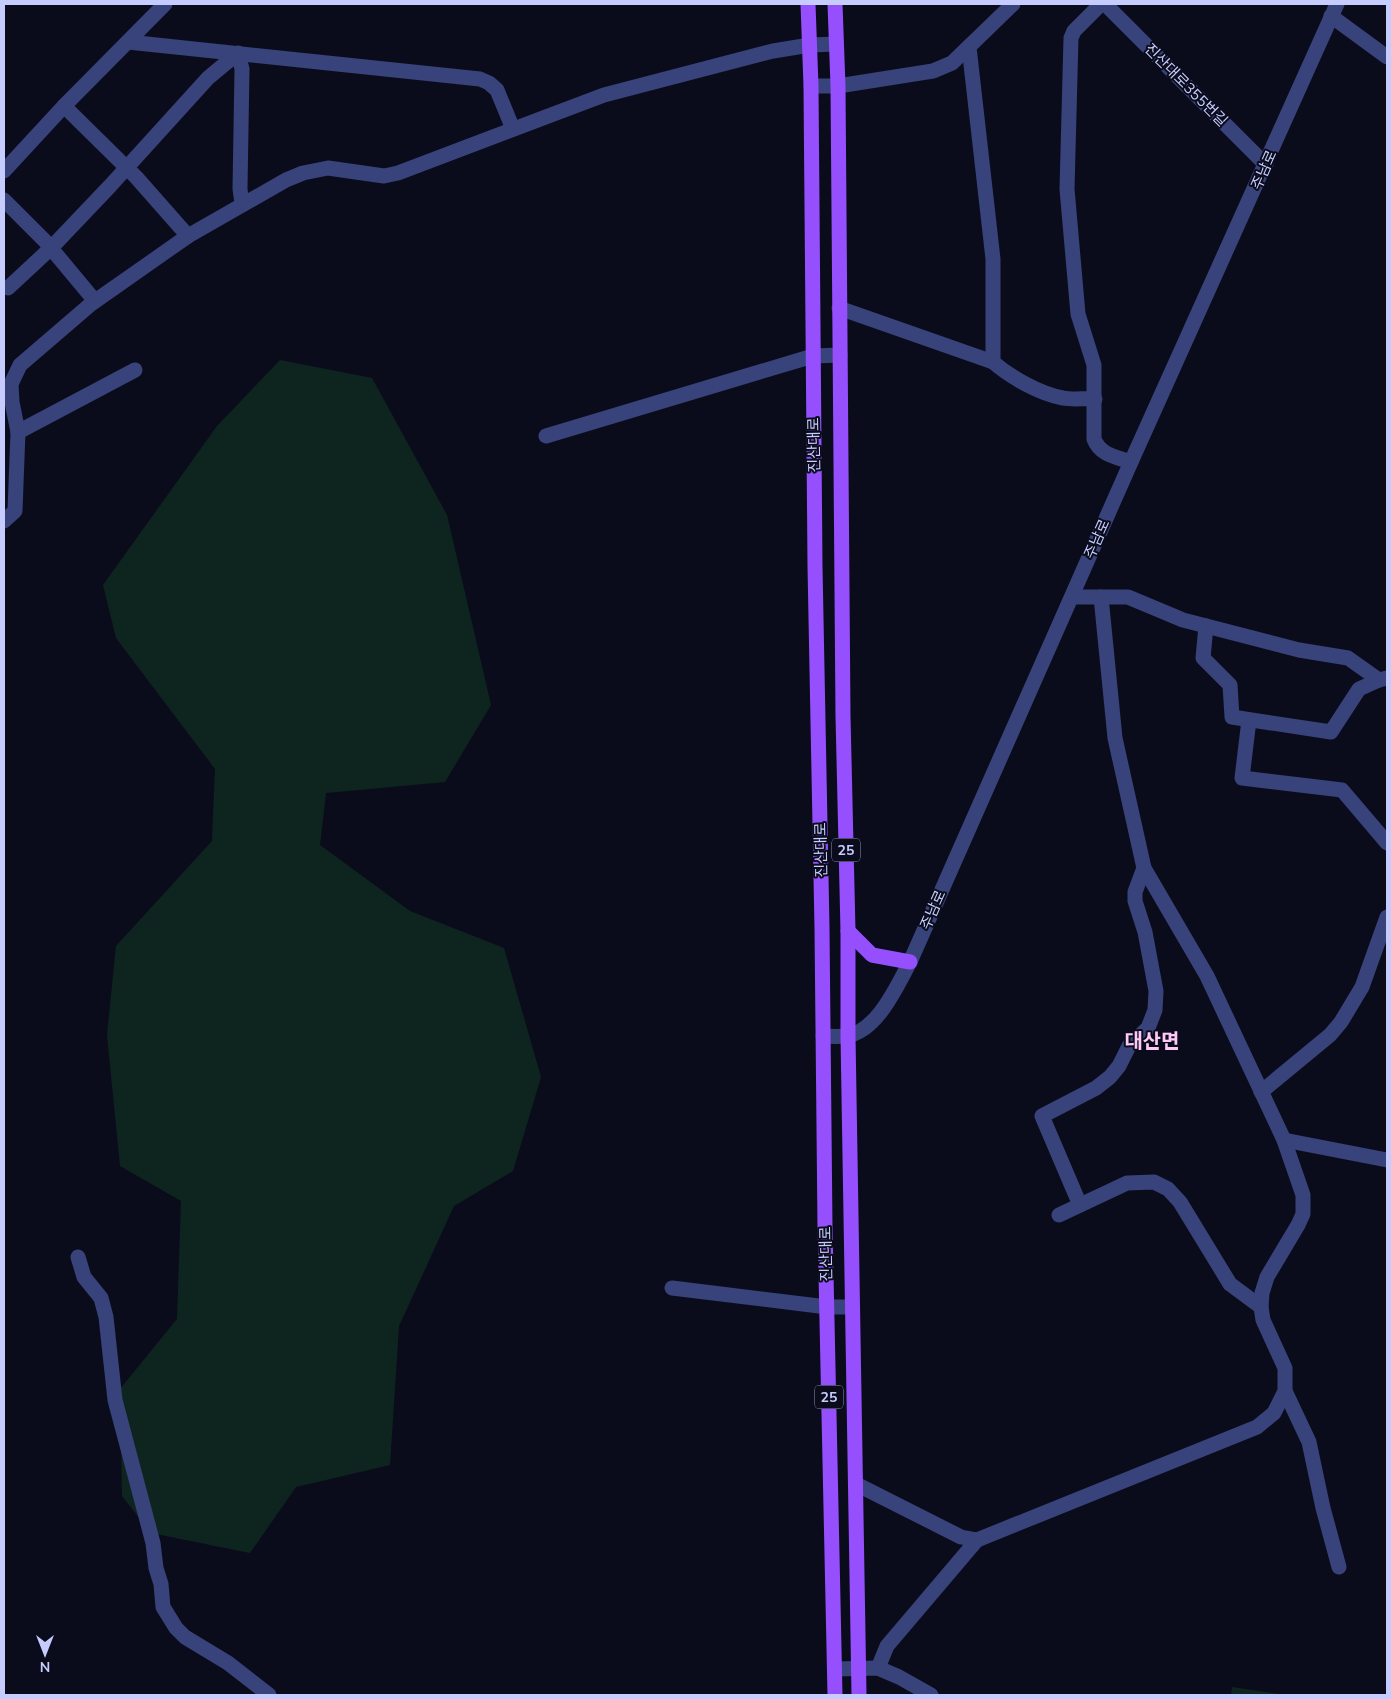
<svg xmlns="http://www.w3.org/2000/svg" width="1391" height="1699" viewBox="0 0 1391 1699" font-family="'Nunito Sans','Noto Sans KR',sans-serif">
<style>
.green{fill:#0e251f}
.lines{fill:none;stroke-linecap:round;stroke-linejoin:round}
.minor{stroke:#37437a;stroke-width:15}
.major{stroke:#954ffd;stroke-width:15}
.labels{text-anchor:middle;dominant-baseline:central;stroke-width:4;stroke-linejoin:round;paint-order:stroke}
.shield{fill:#0b0c1b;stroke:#8e92ba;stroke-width:1}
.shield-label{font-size:14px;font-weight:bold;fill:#c6ccfe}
.street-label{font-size:15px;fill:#c6ccfe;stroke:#0b0c1b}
.district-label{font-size:20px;font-weight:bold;fill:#fec8f7;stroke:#0b0c1b}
</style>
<rect width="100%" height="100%" fill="#0b0c1b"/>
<!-- green -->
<g class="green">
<polygon points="280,360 372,378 447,515 491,705 445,782 326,793 320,845 410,911 504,948 541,1077 513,1171 454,1206 399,1326 390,1465 296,1487 250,1553 151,1533 122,1496 120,1389 177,1319 181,1201 120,1166 107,1035 116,946 212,841 215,769 116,638 103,585 217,426"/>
<polygon points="1232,1687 1286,1695 1287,1695 1231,1695"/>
</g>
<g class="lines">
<!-- minor -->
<g class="minor">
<path d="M1101,4L1074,31L1071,38L1067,189L1078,314L1094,365V439C1100,455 1116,457 1131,462"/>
<polyline points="1105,4 1266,165"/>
<polyline points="1331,16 1387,57"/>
<polyline points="128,42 480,79 489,83 497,90 513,129"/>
<path d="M969,47L993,259V362C1010,377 1040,394 1063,398C1073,400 1085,398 1095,399"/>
<polyline points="811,86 838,86 933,71 952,63 1013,4"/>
<polyline points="64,106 136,177 188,236"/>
<polyline points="4,171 64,106 165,4"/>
<polyline points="4,200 45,241 95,301"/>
<polyline points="8,288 51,248 110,186 208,78 238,53 242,69 240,189 242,203"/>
<polyline points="839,308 993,362"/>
<polyline points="18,432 135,370"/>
<polyline points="546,436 813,356 840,355"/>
<polyline points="4,521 15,511 18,432 12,402 11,384 20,365 91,304 188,236 286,180 303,173 328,168 384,176 398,173 604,95 773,51 810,45 836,44"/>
<polyline points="1072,597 1128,597 1183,620 1299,650 1348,658 1379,680 1387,678"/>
<polyline points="1206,626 1203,658 1230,685 1232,717 1331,732 1359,689 1379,680"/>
<polyline points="1249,720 1242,778 1342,790 1387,843"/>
<path d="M823,1036C830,1036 838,1037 846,1036C877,1032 897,986 910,962L1131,462L1337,4"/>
<polyline points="1261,1092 1330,1035 1341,1022 1362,987 1387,917"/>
<polyline points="1284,1140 1387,1160"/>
<polyline points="1080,1205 1042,1116 1096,1088 1110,1077 1119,1066 1129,1046 1148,1028 1155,1010 1156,991 1145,932 1135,901 1135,892 1144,868"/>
<polyline points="1059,1215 1127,1183 1154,1182 1168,1189 1180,1202 1230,1284 1261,1307"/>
<polyline points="78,1257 84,1277 101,1298 106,1317 115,1400 153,1543 156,1568 161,1584 163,1607 176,1628 185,1637 228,1663 269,1695"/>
<polyline points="672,1288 827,1307 852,1307"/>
<polyline points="1285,1391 1309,1442 1323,1508 1339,1567"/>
<polyline points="856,1484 961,1537 977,1540"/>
<polyline points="878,1668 887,1646 977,1540 1257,1427 1274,1413 1285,1391 1285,1368 1263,1320 1261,1307 1262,1293 1267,1277 1298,1225 1303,1214 1303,1195 1284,1140 1207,976 1144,868 1115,738 1101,597"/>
<polyline points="835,1669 878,1668 899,1677 931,1695"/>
</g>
<!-- major -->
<g class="major">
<polyline points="808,4 811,86 815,566 822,928 825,1227 835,1695"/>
<polyline points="835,4 838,86 843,716 848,931 848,1036 859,1695"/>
<polyline points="848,931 872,955 910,962"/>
</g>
</g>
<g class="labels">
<!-- shield labels -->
<g class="shield">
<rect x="832" y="838.5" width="28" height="23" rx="4"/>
<rect x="815" y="1385.5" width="28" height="23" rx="4"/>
</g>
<g class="shield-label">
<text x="846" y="850">25</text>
<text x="829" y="1397">25</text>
</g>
<!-- street labels -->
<g class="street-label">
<text transform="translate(1186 85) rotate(45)">진산대로355번길</text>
<text transform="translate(1264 170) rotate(-66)">주남로</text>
<text transform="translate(814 445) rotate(-91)">진산대로</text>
<text transform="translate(1097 539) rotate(-66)">주남로</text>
<text transform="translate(821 850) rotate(-91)">진산대로</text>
<text transform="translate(933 910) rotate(-66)">주남로</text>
<text transform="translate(826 1254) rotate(-91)">진산대로</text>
</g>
<!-- district labels -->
<g class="district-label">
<text x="1152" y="1041">대산면</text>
</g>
</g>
<!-- border -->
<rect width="1391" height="1699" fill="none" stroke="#c6ccfe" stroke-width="10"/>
<!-- north arrow -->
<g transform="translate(45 1654) rotate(180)" stroke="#0b0c1b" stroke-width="4" paint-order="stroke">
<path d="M0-4L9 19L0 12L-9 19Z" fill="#c6ccfe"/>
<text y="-8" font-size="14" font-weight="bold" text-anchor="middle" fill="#c6ccfe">N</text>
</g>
</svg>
